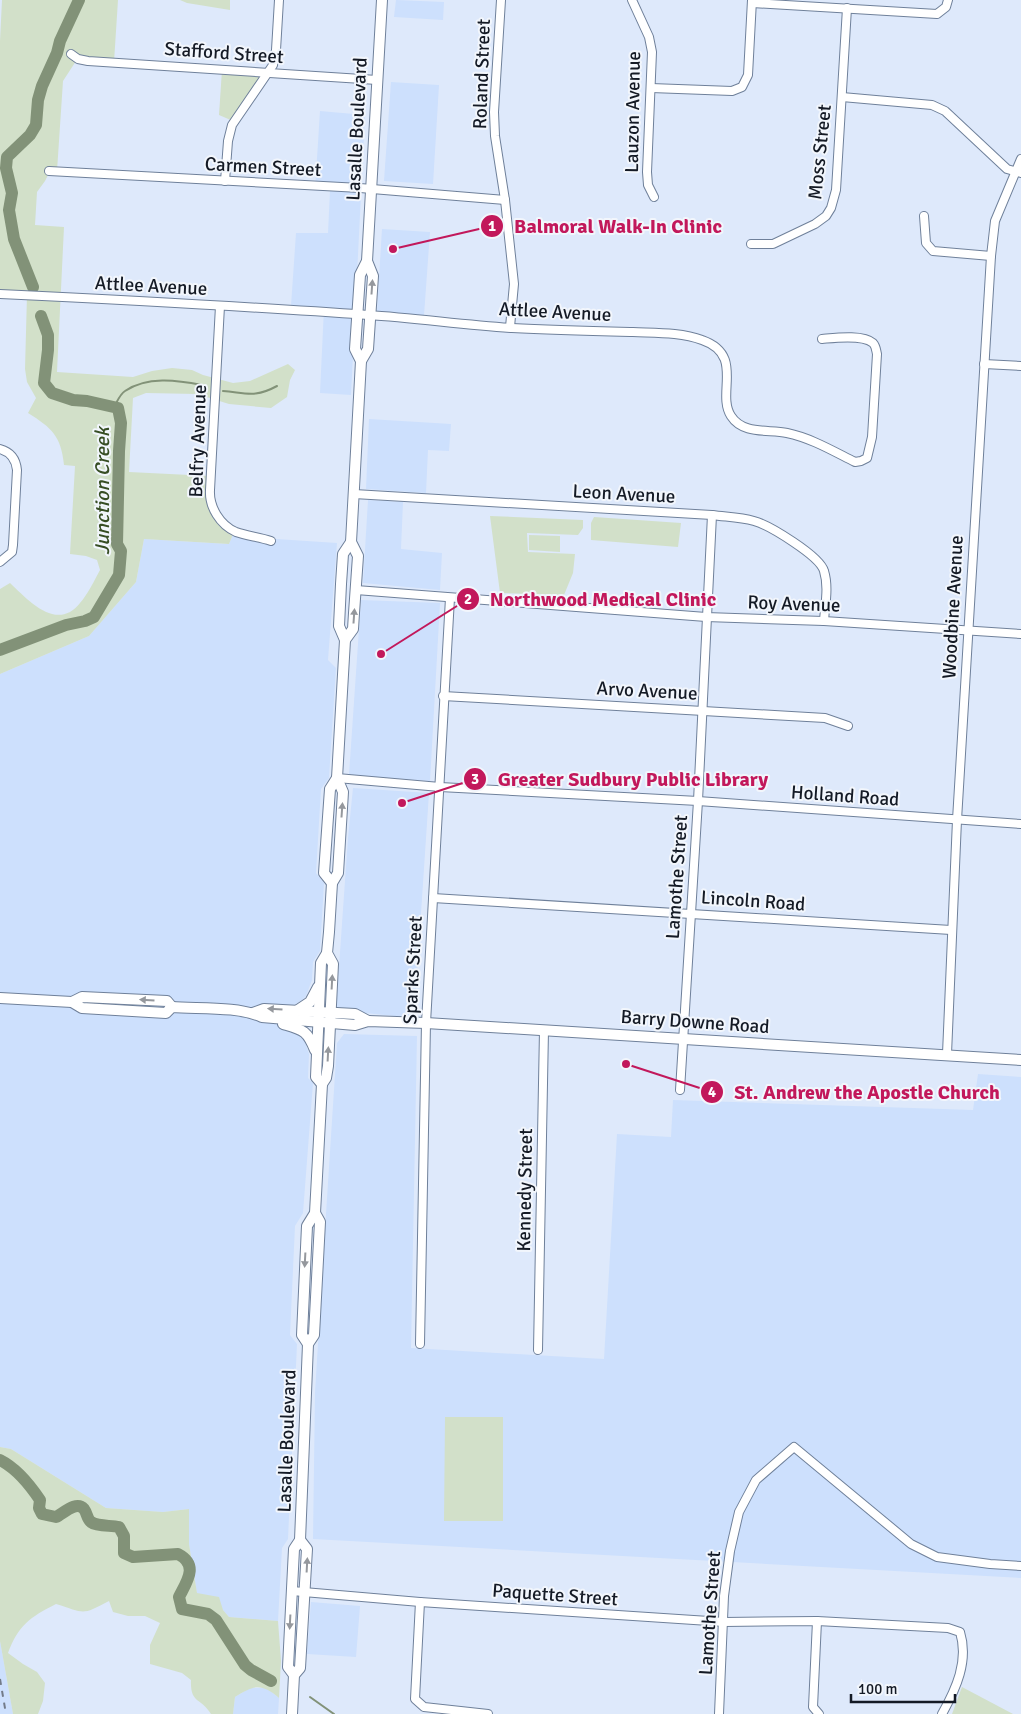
<svg xmlns="http://www.w3.org/2000/svg" width="1021" height="1714" viewBox="0 0 1021 1714" font-family="Signika,sans-serif">
<style>
.built{fill:#cde0fd}
.green{fill:#d2e0c9}
.lines{fill:none;stroke-linecap:round;stroke-linejoin:round}
.stream{stroke:#829278;stroke-width:2}
.river{stroke:#829278;stroke-width:12}
.minor-casing{stroke:#6f809a;stroke-width:10}
.major-casing{stroke:#6f809a;stroke-width:12}
.minor{stroke:#fff;stroke-width:8}
.major{stroke:#fff;stroke-width:10}
.rail{stroke:#737b89;stroke-width:2;stroke-dasharray:6 6;stroke-linecap:butt}
.oneway{fill:#95989d}
.labels{text-anchor:middle;dominant-baseline:central;stroke-width:4;stroke-linejoin:round;paint-order:stroke}
.street-label{font-size:19px;fill:#141a25;stroke:#f2f6fc}
.water-label{font-size:20px;font-style:italic;fill:#374e24;stroke:#f2f6fc}
.leader{fill:none;stroke:#c2185b;stroke-width:2}
.callout-dot{fill:#c2185b;stroke:#f2f6fc;stroke-width:2}
.mark-label{font-size:15px;text-anchor:middle;font-weight:bold;fill:#fff}
.callout-label{font-size:20px;text-anchor:middle;font-weight:bold;fill:#c2185b;stroke:#f2f6fc;stroke-width:4;stroke-linejoin:round;paint-order:stroke}
</style>
<rect width="100%" height="100%" fill="#dee9fb"/>
<!-- built -->
<g class="built">
<polygon points="396,0 444,2 443,20 394,17"/>
<polygon points="391,82 439,85 433,184 384,181"/>
<polygon points="320,111 365,115 351,395 320,393 324,308 291,306 296,233 328,233 330,191 315,190"/>
<polygon points="382,229 430,232 424,315 377,312"/>
<polygon points="369,419 451,424 449,451 428,450 426,493 366,489"/>
<polygon points="368,500 403,502 401,549 442,553 440,590 363,583"/>
<polygon points="234,532 261,538 337,543 328,660 336,668 329,778 321,789 316,873 324,883 320,951 313,962 312,980 306,996 302,1000 287,1009 257,1018 296,1029 304,1039 309,1054 308,1078 313,1083 303,1213 295,1226 290,1335 297,1344 288,1539 282,1548 278,1621 229,1617 223,1610 197,1594 189,1544 189,1509 163,1512 106,1508 11,1449 0,1447 0,674 89,636 136,582 144,539 229,544"/>
<polygon points="361,600 440,603 430,781 354,777 349,775"/>
<polygon points="353,788 429,793 414,1018 336,1010 348,838"/>
<polygon points="344,1034 417,1036 411,1348 604,1359 617,1134 671,1137 673,1100 973,1110 978,1074 1021,1077 1021,1578 313,1539 315,1393 324,1245 337,1043"/>
<polygon points="311,1602 360,1606 356,1657 307,1654"/>
<polygon points="0,1641 13,1714 0,1714"/>
<polygon points="250,1688 267,1688 279,1698 278,1714 233,1714 235,1697"/>
</g>
<!-- green -->
<g class="green">
<path d="M2,0H118L114,62L78,58L63,81L57,171H50L45,181L37,192L35,225L64,227L57,372L133,377L152,371L172,368L192,370L203,375L233,383L250,381L288,364L295,370L290,380L287,397L271,408L229,404L197,394L146,393L133,398L129,472L210,476V505L234,532L229,544L144,539L136,582L89,636L0,674V589L10,583C29,601 57,632 80,603C88,594 94,581 100,570L97,560L86,556L70,554L75,466L64,465C61,436 52,428 28,413L36,398L27,382L25,369L27,295L0,294V41Z"/>
<polygon points="180,0 230,0 230,10 187,3"/>
<polygon points="222,70 266,73 233,121 219,115"/>
<polygon points="490,516 583,520 583,528 578,535 527,533 528,552 575,554 573,573 564,595 500,593"/>
<polygon points="594,517 681,523 678,547 591,540 591,523"/>
<polygon points="529,535 560,536 560,552 529,550"/>
<polygon points="445,1417 503,1417 503,1521 444,1521"/>
<path d="M0,1447L11,1449L106,1508L163,1512L189,1509V1544L197,1593L219,1597L223,1610L229,1617L278,1621L281,1661L279,1698C261,1683 254,1685 235,1697L233,1714H211C201,1697 190,1704 191,1680L182,1673L150,1664V1645L160,1623L145,1616H128L113,1612L109,1601C81,1616 85,1613 56,1604C30,1617 18,1626 8,1653L23,1664L37,1672L45,1683L43,1701L38,1714H13L0,1641Z"/>
<polygon points="962,1687 1013,1714 952,1714"/>
</g>
<g class="lines">
<!-- stream -->
<g class="stream">
<path d="M223,391C247,393 255,398 277,386"/>
<path d="M114,407C117,402 120,394 125,391C147,376 177,380 202,385"/>
<polyline points="310,1697 334,1714"/>
</g>
<!-- river -->
<g class="river">
<polyline points="33,287 14,239 9,210 12,193 6,168 7,157 30,135 36,125 38,100 42,86 57,53 60,41 79,0"/>
<polyline points="0,650 66,625 85,621 94,617 119,575 121,551 117,544 119,451 121,423 118,408 87,401 73,400 52,393 44,383 48,350 48,335 41,316"/>
<path d="M0,1460C16,1468 30,1485 40,1500L39,1508L42,1514L56,1517C63,1514 76,1500 84,1509C87,1513 87,1519 91,1522C98,1527 111,1525 119,1527L124,1536V1553L133,1557L178,1554C199,1565 187,1581 179,1597L182,1609L208,1614L216,1620L245,1665L251,1670L271,1681"/>
</g>
<!-- minor casing -->
<g class="minor-casing">
<g id="minor">
<polyline points="501,0 494,112 495,136 505,200 514,284 510,327"/>
<polyline points="632,0 649,37 652,52 647,172 648,185 654,197"/>
<polyline points="752,3 937,14 946,7 948,0"/>
<polyline points="71,54 78,59 88,61 377,80"/>
<polyline points="651,88 732,91 742,87 748,75 752,0"/>
<polyline points="842,97 932,105 945,111 1007,169 1021,173"/>
<polyline points="49,171 360,188 505,200"/>
<polyline points="225,181 228,141 232,125 273,65 276,50 279,0"/>
<polyline points="924,216 926,243 933,251 991,256"/>
<polyline points="751,244 773,244 815,224 826,216 831,208 836,190 847,8"/>
<path d="M0,294C123,300 245,306 368,315C416,318 464,325 512,328C552,330 593,331 633,332C655,333 681,332 702,340C745,355 716,393 731,416C743,435 769,429 787,433C811,438 833,451 855,462L861,461L867,458L872,437L877,354C876,350 876,346 873,343C863,334 834,338 822,339"/>
<path d="M220,306L210,490C209,507 220,525 236,532C247,536 259,537 271,541"/>
<polyline points="984,364 1021,366"/>
<path d="M0,449C11,452 16,459 17,470L13,545L12,552L0,562"/>
<path d="M354,494L712,515C726,517 740,517 754,521C769,525 820,556 824,571C829,587 825,605 824,621"/>
<polyline points="356,590 706,617 824,621 1021,634"/>
<polyline points="443,696 825,718 848,726"/>
<polyline points="337,778 440,787 698,801 1021,824"/>
<polyline points="433,898 951,930"/>
<polyline points="947,1054 957,820 991,256 995,221 1021,159"/>
<polyline points="680,1090 698,801 712,515"/>
<polyline points="420,1344 426,1023 450,598"/>
<polyline points="538,1350 544,1030"/>
<path d="M292,1591L420,1602L724,1622L817,1621L948,1628L960,1632C969,1661 956,1689 942,1714"/>
<polyline points="420,1602 415,1699 424,1707 488,1714"/>
<polyline points="817,1621 813,1707 819,1714"/>
<polyline points="719,1714 724,1596 730,1551 739,1512 756,1480 794,1447 911,1544 937,1557 990,1564 1021,1566"/>
</g>
</g>
<!-- major casing -->
<g class="major-casing">
<g id="major">
<polyline points="361,361 368,349 373,276 367,261"/>
<polyline points="345,640 353,629 354,613 358,556 351,542 361,361 355,349 360,275 367,261 382,0"/>
<polyline points="332,883 324,873 330,789 337,778"/>
<path d="M0,998L72,1002L82,1008L166,1013L172,1007C199,1009 238,1006 262,1017L355,1025L368,1021L426,1023L1021,1060"/>
<polyline points="72,1002 82,997 167,1001 172,1007"/>
<polyline points="298,1010 310,1002 318,987"/>
<polyline points="253,1013 264,1009 355,1014 368,1021"/>
<path d="M283,1024C303,1030 307,1030 315,1050"/>
<polyline points="322,1084 316,1077 321,963 327,953"/>
<polyline points="308,1344 302,1335 307,1226 315,1213 322,1084 326,1078 328,1066 333,964 327,953 329,932 332,883 338,873 343,792 337,778 345,640 339,626 341,584 343,554 351,542"/>
<polyline points="294,1675 288,1667 294,1549 300,1540 308,1344 314,1335 320,1222 315,1213"/>
<polyline points="292,1714 294,1675 300,1668 307,1549 300,1540"/>
</g>
</g>
<!-- minor -->
<use href="#minor" class="minor"/>
<!-- major -->
<use href="#major" class="major"/>
<!-- rail -->
<polyline class="rail" points="0,1679 6,1714"/>
</g>
<!-- one-way arrows -->
<defs><path id="oneway-solid" d="M-6-.8H1V-3.2L6.5 0L1 3.2V.8H-6Z" transform="scale(1.25)"/></defs>
<g class="oneway">
<use href="#oneway-solid" transform="translate(372 287) rotate(-86)"/>
<use href="#oneway-solid" transform="translate(354 616) rotate(-86)"/>
<use href="#oneway-solid" transform="translate(342 810) rotate(-86)"/>
<use href="#oneway-solid" transform="translate(332 982) rotate(-87)"/>
<use href="#oneway-solid" transform="translate(147 1000) rotate(-177)"/>
<use href="#oneway-solid" transform="translate(275 1009) rotate(-177)"/>
<use href="#oneway-solid" transform="translate(328 1054) rotate(-87)"/>
<use href="#oneway-solid" transform="translate(305 1260) rotate(93)"/>
<use href="#oneway-solid" transform="translate(307 1565) rotate(-87)"/>
<use href="#oneway-solid" transform="translate(290 1622) rotate(93)"/>
</g>
<g class="labels">
<!-- street labels -->
<g class="street-label">
<text transform="translate(224 53) rotate(4)">Stafford Street</text>
<text transform="translate(482 74) rotate(-88)">Roland Street</text>
<text transform="translate(633 112) rotate(-89)">Lauzon Avenue</text>
<text transform="translate(357 129) rotate(-87)">Lasalle Boulevard</text>
<text transform="translate(820 152) rotate(-84)">Moss Street</text>
<text transform="translate(263 167) rotate(3)">Carmen Street</text>
<text transform="translate(151 286) rotate(3)">Attlee Avenue</text>
<text transform="translate(555 312) rotate(3)">Attlee Avenue</text>
<text transform="translate(198 441) rotate(-88)">Belfry Avenue</text>
<text transform="translate(624 494) rotate(3)">Leon Avenue</text>
<text transform="translate(794 604) rotate(2)">Roy Avenue</text>
<text transform="translate(953 607) rotate(-87)">Woodbine Avenue</text>
<text transform="translate(647 691) rotate(3)">Arvo Avenue</text>
<text transform="translate(845 796) rotate(4)">Holland Road</text>
<text transform="translate(677 877) rotate(-86)">Lamothe Street</text>
<text transform="translate(753 901) rotate(4)">Lincoln Road</text>
<text transform="translate(413 970) rotate(-87)">Sparks Street</text>
<text transform="translate(695 1022) rotate(4)">Barry Downe Road</text>
<text transform="translate(525 1190) rotate(-89)">Kennedy Street</text>
<text transform="translate(287 1441) rotate(-88)">Lasalle Boulevard</text>
<text transform="translate(555 1595) rotate(4)">Paquette Street</text>
<text transform="translate(710 1613) rotate(-86)">Lamothe Street</text>
</g>
<!-- water labels -->
<g class="water-label">
<text transform="translate(102 491) rotate(-90)">Junction Creek</text>
</g>
</g>
<!-- callouts -->
<path class="leader" d="M393 249L492 226M381 654L468 599M402 803L475 779M626 1064L712 1092"/>
<g class="callout-dot">
<circle cx="393" cy="249" r="5"/>
<circle cx="381" cy="654" r="5"/>
<circle cx="402" cy="803" r="5"/>
<circle cx="626" cy="1064" r="5"/>
<circle cx="492" cy="226" r="12"/>
<circle cx="468" cy="599" r="12"/>
<circle cx="475" cy="779" r="12"/>
<circle cx="712" cy="1092" r="12"/>
</g>
<g class="mark-label">
<text x="492" y="231">1</text>
<text x="468" y="604">2</text>
<text x="475" y="784">3</text>
<text x="712" y="1097">4</text>
</g>
<g class="callout-label">
<text x="618" y="233">Balmoral Walk-In Clinic</text>
<text x="603" y="606">Northwood Medical Clinic</text>
<text x="633" y="786">Greater Sudbury Public Library</text>
<text x="867" y="1099">St. Andrew the Apostle Church</text>
</g>
<!-- scale -->
<path d="M851 1694v8h104v-8" fill="none" stroke="#141a25" stroke-width="2.5"/>
<text x="858" y="1694" font-size="15" fill="#141a25" stroke="#f2f6fc" stroke-width="4" paint-order="stroke">100 m</text>
</svg>
